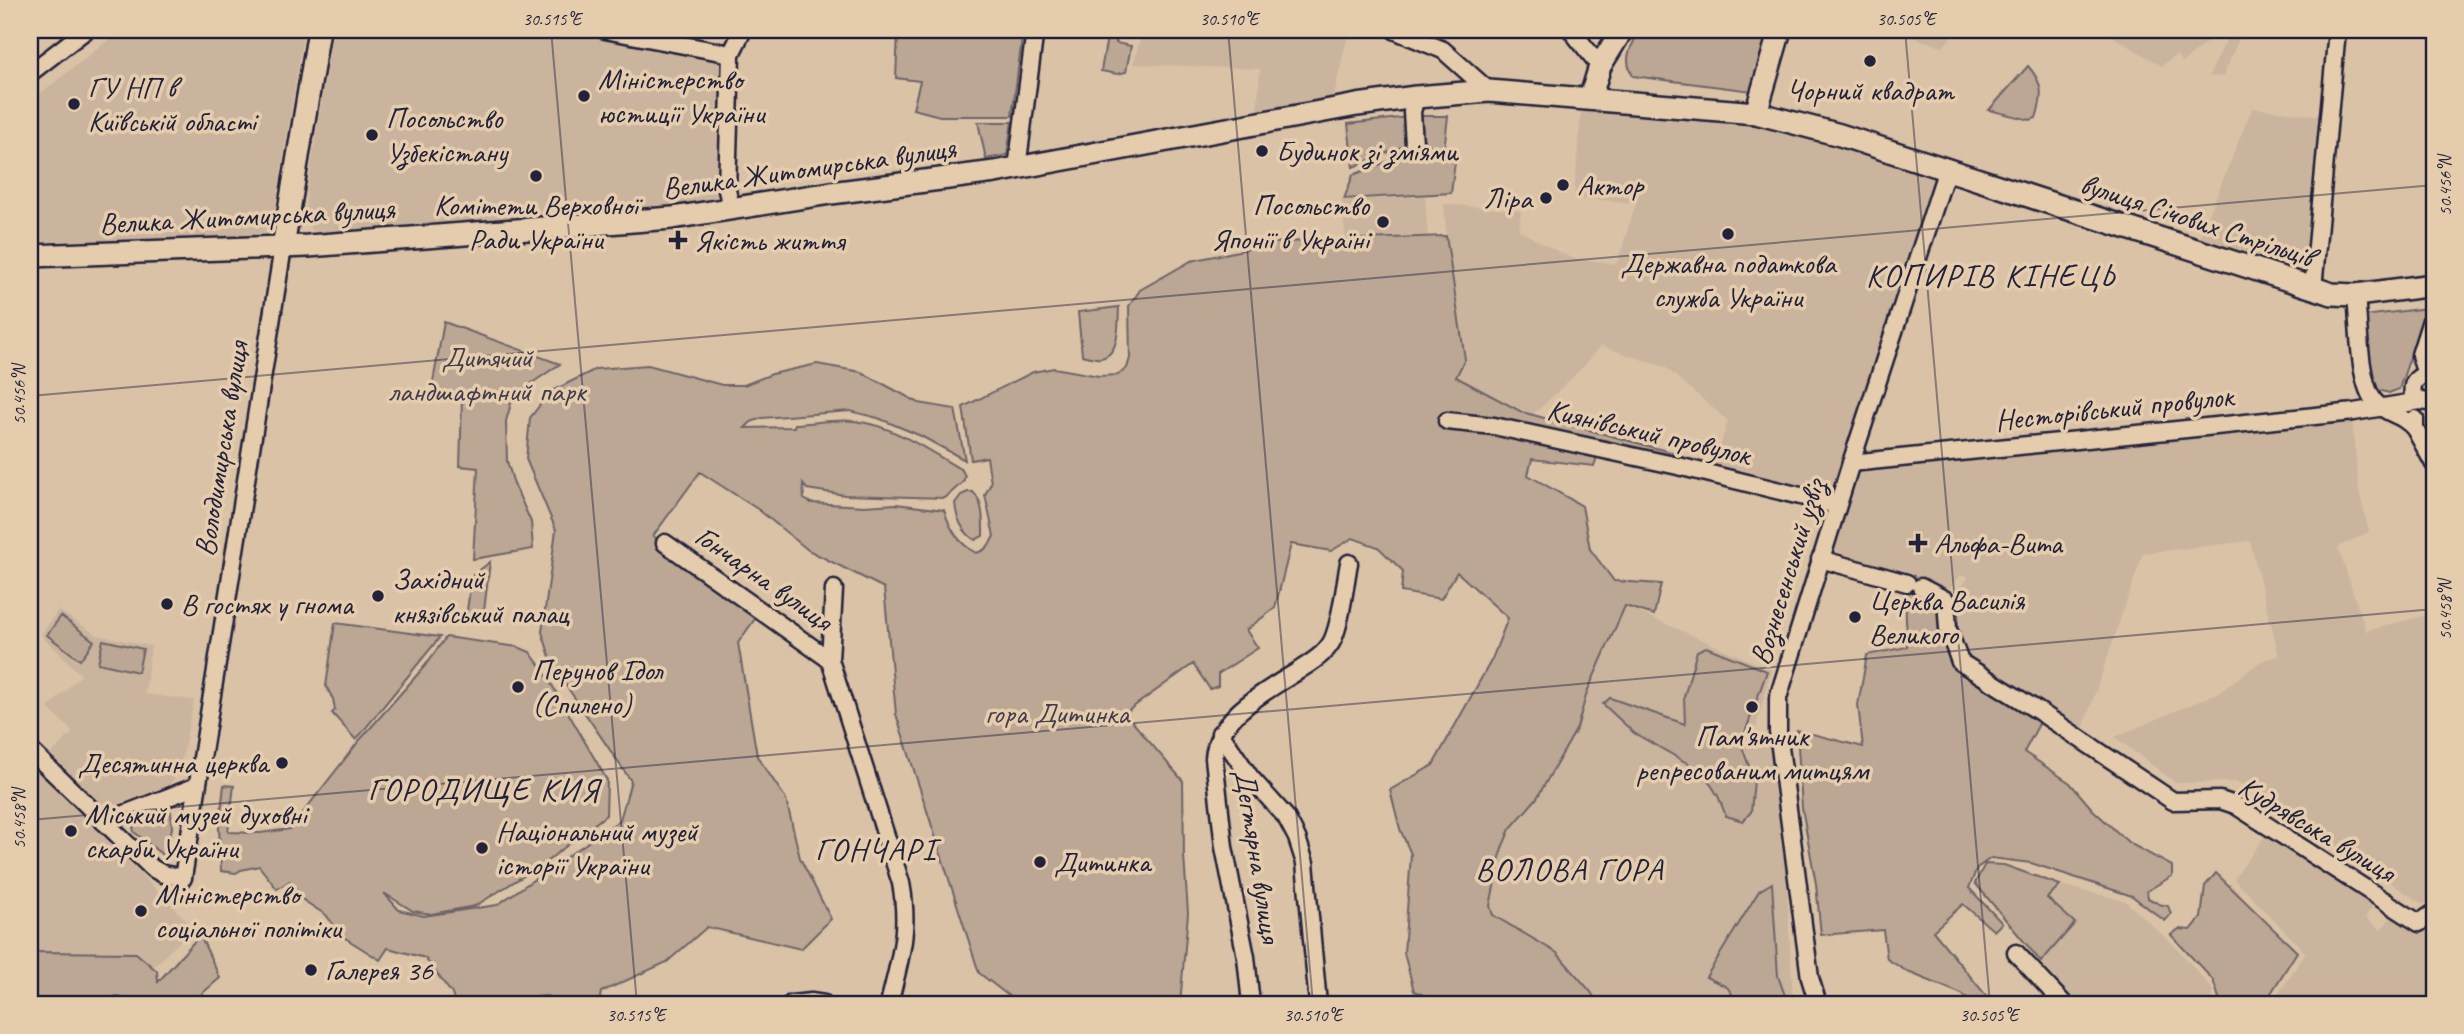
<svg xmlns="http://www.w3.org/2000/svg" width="2464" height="1034" viewBox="0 0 2464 1034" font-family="Caveat,sans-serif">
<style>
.built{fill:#cab49d}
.green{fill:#bba794;stroke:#6e6468;stroke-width:2}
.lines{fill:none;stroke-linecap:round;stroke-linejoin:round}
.minor-casing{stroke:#22223b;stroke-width:21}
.major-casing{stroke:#22223b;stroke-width:26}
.minor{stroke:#e5ccad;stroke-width:16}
.major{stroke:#e5ccad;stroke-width:21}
.ticks{fill:none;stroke:#22223b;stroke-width:2;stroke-opacity:0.45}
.poi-dot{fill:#22223b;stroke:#e5ccad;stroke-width:2.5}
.labels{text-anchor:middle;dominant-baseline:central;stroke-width:7;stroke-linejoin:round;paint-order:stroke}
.poi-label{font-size:30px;fill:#22223b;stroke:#e5ccad;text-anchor:start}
.street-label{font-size:30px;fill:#22223b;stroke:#e5ccad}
.park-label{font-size:30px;fill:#413d4d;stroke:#e5ccad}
.neighbourhood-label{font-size:32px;letter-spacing:2px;fill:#22223b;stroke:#e5ccad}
.neatline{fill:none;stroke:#22223b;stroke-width:2.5}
.ticks-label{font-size:18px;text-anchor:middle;fill:#22223b}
</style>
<rect width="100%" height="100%" fill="#d9c2a6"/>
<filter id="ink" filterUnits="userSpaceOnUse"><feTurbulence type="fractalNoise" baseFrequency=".0143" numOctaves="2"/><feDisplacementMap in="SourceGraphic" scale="14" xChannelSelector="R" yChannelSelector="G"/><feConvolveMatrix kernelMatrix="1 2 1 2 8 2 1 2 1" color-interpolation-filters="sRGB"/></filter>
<g filter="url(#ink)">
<!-- built -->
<g class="built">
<polygon points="121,30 304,30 274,215 269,227 264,232 250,236 30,242 30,102"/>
<polygon points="333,30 568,30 725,59 720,190 718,195 714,199 639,211 362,232 332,234 314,231 310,228 306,219 306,199"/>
<polygon points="1143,30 1349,30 1332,102 1257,118 1260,69 1133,64"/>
<polygon points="1891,30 1956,30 1943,47"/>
<polygon points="2096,30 2221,30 2183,62 2176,55 2162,66 2112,36"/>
<polygon points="2229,34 2240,36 2223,77 2209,76"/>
<polygon points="2252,108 2324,116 2308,258 2295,268 2285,269 2199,240"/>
<polygon points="1581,112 1744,123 1778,128 1934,174 1938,181 1831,499 1713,470 1728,421 1665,367 1601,346 1585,365 1533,415 1456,377 1444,204 1521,211 1519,230 1543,244 1571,258 1617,264 1636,203 1574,198"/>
<polygon points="1425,196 1428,241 1346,245 1342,201"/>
<polygon points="2352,420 2359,491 2369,532 2338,547 2366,631 2434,613 2434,897 2424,905 2238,782 2176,783 2115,737 2220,692 2261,661 2279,656 2250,541 2143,553 2081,734 1959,651 1950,604 1969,576 1959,576 1945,595 1918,582 1918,579 1830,549 1855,472 1865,467"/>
<polygon points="1625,606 1771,670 1754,736 1772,747 1776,753 1786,865 1793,1004 1598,1004 1591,992 1557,953 1493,915 1490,906 1502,848 1510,829 1537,798 1577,728 1587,692"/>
<polygon points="58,610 97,635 151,646 145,694 194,700 179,773 169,785 110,807 101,807 92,803 46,759 73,732 48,708 81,675 41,635"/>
<polygon points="30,761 194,928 150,970 37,952 30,959"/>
<polygon points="2268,832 2374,905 2365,917 2381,930 2391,917 2413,931 2427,928 2434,939 2434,1004 2271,1004 2306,953 2234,879"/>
<polygon points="2060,885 2125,901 2178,949 2212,989 2213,1004 2073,1004 2045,975 2041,962 2065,936 2047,898"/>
</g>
<!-- green -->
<g class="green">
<polygon points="898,30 981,30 1022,39 1012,116 940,116 913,109 920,81 896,78"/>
<path d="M1640,30H1771L1752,91L1633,76C1622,58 1631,47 1640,30Z"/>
<polygon points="1107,37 1117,38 1116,43 1131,46 1126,72 1117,74 1101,71"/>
<path d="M2028,66C2044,84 2043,96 2036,118L2030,120L1989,110Z"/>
<path d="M1417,116H1448L1444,150C1422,146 1420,136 1417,116Z"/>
<polygon points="1408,117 1409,141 1404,146 1353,167 1348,124"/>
<polygon points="1012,122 1007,155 986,159 978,122"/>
<polygon points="1417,150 1455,162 1451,193 1344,199 1353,175"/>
<path d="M1446,236L1465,359L1456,377L1522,412L1678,454L1677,461L1601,445L1594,466L1532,459L1528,475L1582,506L1590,549L1614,581L1661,584L1654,615L1625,606L1587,692L1577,728L1537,798L1510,829L1502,848L1490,906L1493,915L1557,953L1591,992L1598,1004H1444L1414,991L1404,953L1411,854L1400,829L1390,790L1433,765L1492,659L1508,618L1457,572L1441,599L1401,592L1403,571L1378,547L1353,538L1331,551L1291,544L1275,608L1246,630L1258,648L1218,674V686L1210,689L1193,664L1129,710V718L1183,781L1184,856L1188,913L1180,1004H1019L979,973L896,714L884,588L808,550L759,510L700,472L653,536L759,613L738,643L757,756L786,799L800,858L831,919L801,949L707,927L667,962L601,992L599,1004H563L547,996L515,999L506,1004H455L452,994L425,958L388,948L380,960L342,936L326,915L303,900L290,881L277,889L259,866L241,870L236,873L221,871L219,828L224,785L234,786L228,832L260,833L290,829L359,741L424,667L446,637L518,647L530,652L545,673L607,780L606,815L546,862L475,906L431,914L413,911L384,893L399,910L424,916L497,905L620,820L631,781L553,666L542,632L556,530L526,459L530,418L550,392L596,369L648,365L722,385H744L772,374L817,364L861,372L919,403L955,409L965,460L921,436L878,418L850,411L762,418L751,422L745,428L794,427L795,424C814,423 836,419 854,421C893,425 929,451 962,470L965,476L963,482L945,498L845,495L807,489L803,484L804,499L811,503L864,506L896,504L944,510C950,529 958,543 976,553C986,551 990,544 994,536L985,495L991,483L987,457L971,460L963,407L1033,372L1054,368L1099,376L1118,375L1127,368L1130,358L1129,306L1140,290L1191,261L1281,242Z"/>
<path d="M1119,307C1118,321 1121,356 1100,358C1095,359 1087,356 1082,355L1078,312Z"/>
<polygon points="2427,308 2399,389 2389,393 2375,389 2371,382 2364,316"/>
<polygon points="444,322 560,364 532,383 512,400 506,421 507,461 514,484 531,522 533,549 473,559 478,468 460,466 462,399 430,398"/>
<path d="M968,492H973C984,503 983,521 983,536L975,540C963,533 956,518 955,503L961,495Z"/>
<polygon points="490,562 483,619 466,617 472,576"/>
<polygon points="1905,592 1922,592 1940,603 1947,648 1955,670 1996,692 2040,722 2024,752 2070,783 2093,810 2129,843 2172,866 2172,876 2147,891 2148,898 2159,904 2168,906 2171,914 2165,921 2132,896 2031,863 1991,858 1977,868 1969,888 2002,923 1994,931 1963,904 1933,931 1993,1004 1972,1004 1962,994 1908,972 1887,959 1883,930 1821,935 1816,884 1802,808 1797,730 1863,747 1858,705 1867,655 1907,647"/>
<polygon points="61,616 94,641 80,660 47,635"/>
<polygon points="335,623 440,637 356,740 332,713 335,710 333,699 326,686"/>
<polygon points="103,640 143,649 138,672 98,663"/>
<polygon points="1706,647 1767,671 1741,744 1754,780 1751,812 1743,821 1726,816 1718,796 1703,772 1634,733 1603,704 1610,698 1685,724 1684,697 1697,651"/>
<polygon points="171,812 172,828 165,857 134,832 133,826"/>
<polygon points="1985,864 2004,865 2060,885 2047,898 2075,923 2041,962 1975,883"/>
<polygon points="2216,873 2297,952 2264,1004 2221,1004 2213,980 2171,935 2179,929 2191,930 2201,918 2205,886"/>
<polygon points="1772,883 1778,976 1788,1004 1739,1004 1727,987 1706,977 1759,891"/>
<polygon points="200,935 220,978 190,1004 136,1004 116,996 110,1004 30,1004 30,959 37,952 136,953 157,971 158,982"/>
</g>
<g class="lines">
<!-- minor casing -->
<g class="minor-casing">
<g id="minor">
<polyline points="605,30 731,54"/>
<polyline points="1394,30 1443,50 1489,91"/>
<polyline points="1571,30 1600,66"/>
<polyline points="30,73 86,30"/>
<polyline points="1414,144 1412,112 1416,97"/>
<polyline points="1017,168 1035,30"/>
<polyline points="731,208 727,190 731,54 743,30"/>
<polyline points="2313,289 2337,30"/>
<path d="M2356,295C2359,322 2358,383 2375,402C2387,415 2402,413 2415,429"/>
<polyline points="2426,375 2420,355 2434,311"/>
<path d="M2420,401L2413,395C2411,384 2415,377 2426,375"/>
<polyline points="2415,419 2415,429 2434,464"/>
<polyline points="1447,421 1494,426 1678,466 1837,505"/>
<polyline points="1851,463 2354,412 2420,401 2429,402 2434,399"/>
<path d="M665,543L830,660L901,883C910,931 900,958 889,1004"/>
<polyline points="1820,559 1907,583"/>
<polyline points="1921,587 1946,600 1948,629 1960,662 2040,712 2173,801 2220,800 2235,805 2419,923 2434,913"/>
<polyline points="830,660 834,589"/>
<polyline points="1220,733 1250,777 1286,817 1297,838 1305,863 1318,1004"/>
<polyline points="30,750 152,868 163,874 183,878 283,247"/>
<polyline points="104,822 197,786"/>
<polyline points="2016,953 2064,1004"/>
<polyline points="791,1004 811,1002 824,1004"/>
<path d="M1251,1004L1246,957L1224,847L1214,758C1217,716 1266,691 1298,671C1310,663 1324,655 1331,643C1341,626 1345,583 1349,563"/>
<polyline points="1818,1004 1810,978 1778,732 1778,698 1851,463 1947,169"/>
</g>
</g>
<!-- major casing -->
<g class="major-casing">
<g id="major">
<polyline points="1590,99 1600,66 1622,30"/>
<polyline points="1756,113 1780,30"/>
<polyline points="283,247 319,30"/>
<polyline points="30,256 308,246 672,218 831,193 995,172 1357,105 1416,97 1489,91 1756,113 1840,135 2332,294 2356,295 2434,285"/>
</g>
</g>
<!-- minor -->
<use href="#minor" class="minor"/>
<!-- major -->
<use href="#major" class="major"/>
</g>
</g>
<!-- ticks -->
<path class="ticks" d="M551,30L637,1004M1228,30L1313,1004M1905,30L1990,1004M30,396L2434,185M30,820L2434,609"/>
<!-- markers -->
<g class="poi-dot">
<circle cx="1870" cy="61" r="7"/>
<circle cx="584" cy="96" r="7"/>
<circle cx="74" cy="104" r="7"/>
<circle cx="372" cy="135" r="7"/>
<circle cx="1262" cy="151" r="7"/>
<circle cx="536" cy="176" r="7"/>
<circle cx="1563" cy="185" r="7"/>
<circle cx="1546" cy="198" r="7"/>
<circle cx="1383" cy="222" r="7"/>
<circle cx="1728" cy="234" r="7"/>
<path d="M674.5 229.5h7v7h7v7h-7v7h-7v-7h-7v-7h7z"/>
<path d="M1914.5 532.5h7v7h7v7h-7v7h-7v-7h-7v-7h7z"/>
<circle cx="378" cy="596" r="7"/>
<circle cx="167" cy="604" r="7"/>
<circle cx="1855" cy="617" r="7"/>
<circle cx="518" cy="687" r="7"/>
<circle cx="1752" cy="707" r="7"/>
<circle cx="282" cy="763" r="7"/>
<circle cx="71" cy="831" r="7"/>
<circle cx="482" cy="848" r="7"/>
<circle cx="1040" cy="862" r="7"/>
<circle cx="141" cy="911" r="7"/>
<circle cx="311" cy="970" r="7"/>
</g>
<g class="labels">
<!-- poi labels -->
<g class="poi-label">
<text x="598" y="79">Міністерство<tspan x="598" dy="34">юстиції України</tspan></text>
<text x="88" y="87">ГУ НП в<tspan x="88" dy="34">Київській області</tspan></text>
<text x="1870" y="90" text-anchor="middle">Чорний квадрат</text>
<text x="386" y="118">Посольство<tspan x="386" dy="34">Узбекістану</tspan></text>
<text x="1276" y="151">Будинок зі зміями</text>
<text x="1577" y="185">Актор</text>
<text x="1532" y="198" text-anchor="end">Ліра</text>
<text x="536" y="205" text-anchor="middle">Комітети Верховної<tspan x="536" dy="34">Ради України</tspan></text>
<text x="1369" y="205" text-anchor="end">Посольство<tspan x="1369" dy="34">Японії в Україні</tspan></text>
<text x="694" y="240">Якість життя</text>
<text x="1728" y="263" text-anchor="middle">Державна податкова<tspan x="1728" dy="34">служба України</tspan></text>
<text x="1934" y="543">Альфа-Вита</text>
<text x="392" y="579">Західний<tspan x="392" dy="34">князівський палац</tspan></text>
<text x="1869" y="600">Церква Василія<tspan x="1869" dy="34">Великого</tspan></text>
<text x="181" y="604">В гостях у гнома</text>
<text x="532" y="670">Перунов Ідол<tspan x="532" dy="34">(Спилено)</tspan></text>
<text x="1752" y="736" text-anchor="middle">Пам'ятник<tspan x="1752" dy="34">репресованим митцям</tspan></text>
<text x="268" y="763" text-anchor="end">Десятинна церква</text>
<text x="85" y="814">Міський музей духовні<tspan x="85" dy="34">скарби України</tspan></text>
<text x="496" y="831">Національний музей<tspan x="496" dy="34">історії України</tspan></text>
<text x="1054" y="862">Дитинка</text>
<text x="155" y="894">Міністерство<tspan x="155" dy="34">соціальної політіки</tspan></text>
<text x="325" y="970">Галерея 36</text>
</g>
<!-- street labels -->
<g class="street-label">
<text transform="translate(809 168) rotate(-8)">Велика Житомирська вулиця</text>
<text transform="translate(247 216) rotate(-3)">Велика Житомирська вулиця</text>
<text transform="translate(2197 220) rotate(18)">вулиця Січових Стрільців</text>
<text transform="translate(2114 408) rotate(-6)">Несторівський провулок</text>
<text transform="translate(1649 432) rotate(13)">Киянівський провулок</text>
<text transform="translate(221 449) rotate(-81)">Володимирська вулиця</text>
<text transform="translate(1787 572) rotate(-73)">Вознесенський узвіз</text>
<text transform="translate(764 578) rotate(35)">Гончарна вулиця</text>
<text transform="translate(2317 829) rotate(31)">Кудрявська вулиця</text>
<text transform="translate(1258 856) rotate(81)">Дегтярна вулиця</text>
</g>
<!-- park labels -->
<g class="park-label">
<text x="487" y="357">Дитячий<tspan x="487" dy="34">ландшафтний парк</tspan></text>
<text x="1057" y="713">гора Дитинка</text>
</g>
<!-- neighbourhood labels -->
<g class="neighbourhood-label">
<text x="1991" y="275">КОПИРІВ КІНЕЦЬ</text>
<text x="484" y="789">ГОРОДИЩЕ КИЯ</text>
<text x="876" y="849">ГОНЧАРІ</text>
<text x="1570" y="869">ВОЛОВА ГОРА</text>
</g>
</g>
<!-- margin -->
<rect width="2464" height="1034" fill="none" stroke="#e5ccad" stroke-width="77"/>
<rect x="38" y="38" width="2388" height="958" class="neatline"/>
<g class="ticks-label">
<text x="552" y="25">30.515°E</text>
<text x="1229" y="25">30.510°E</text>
<text x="1906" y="25">30.505°E</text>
<text transform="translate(2445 186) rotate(-90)" y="6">50.456°N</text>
<text transform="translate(19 395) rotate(-90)" y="6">50.456°N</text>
<text transform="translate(2445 610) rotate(-90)" y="6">50.458°N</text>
<text transform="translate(19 819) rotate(-90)" y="6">50.458°N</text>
<text x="636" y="1021">30.515°E</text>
<text x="1313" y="1021">30.510°E</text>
<text x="1989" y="1021">30.505°E</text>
</g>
</svg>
